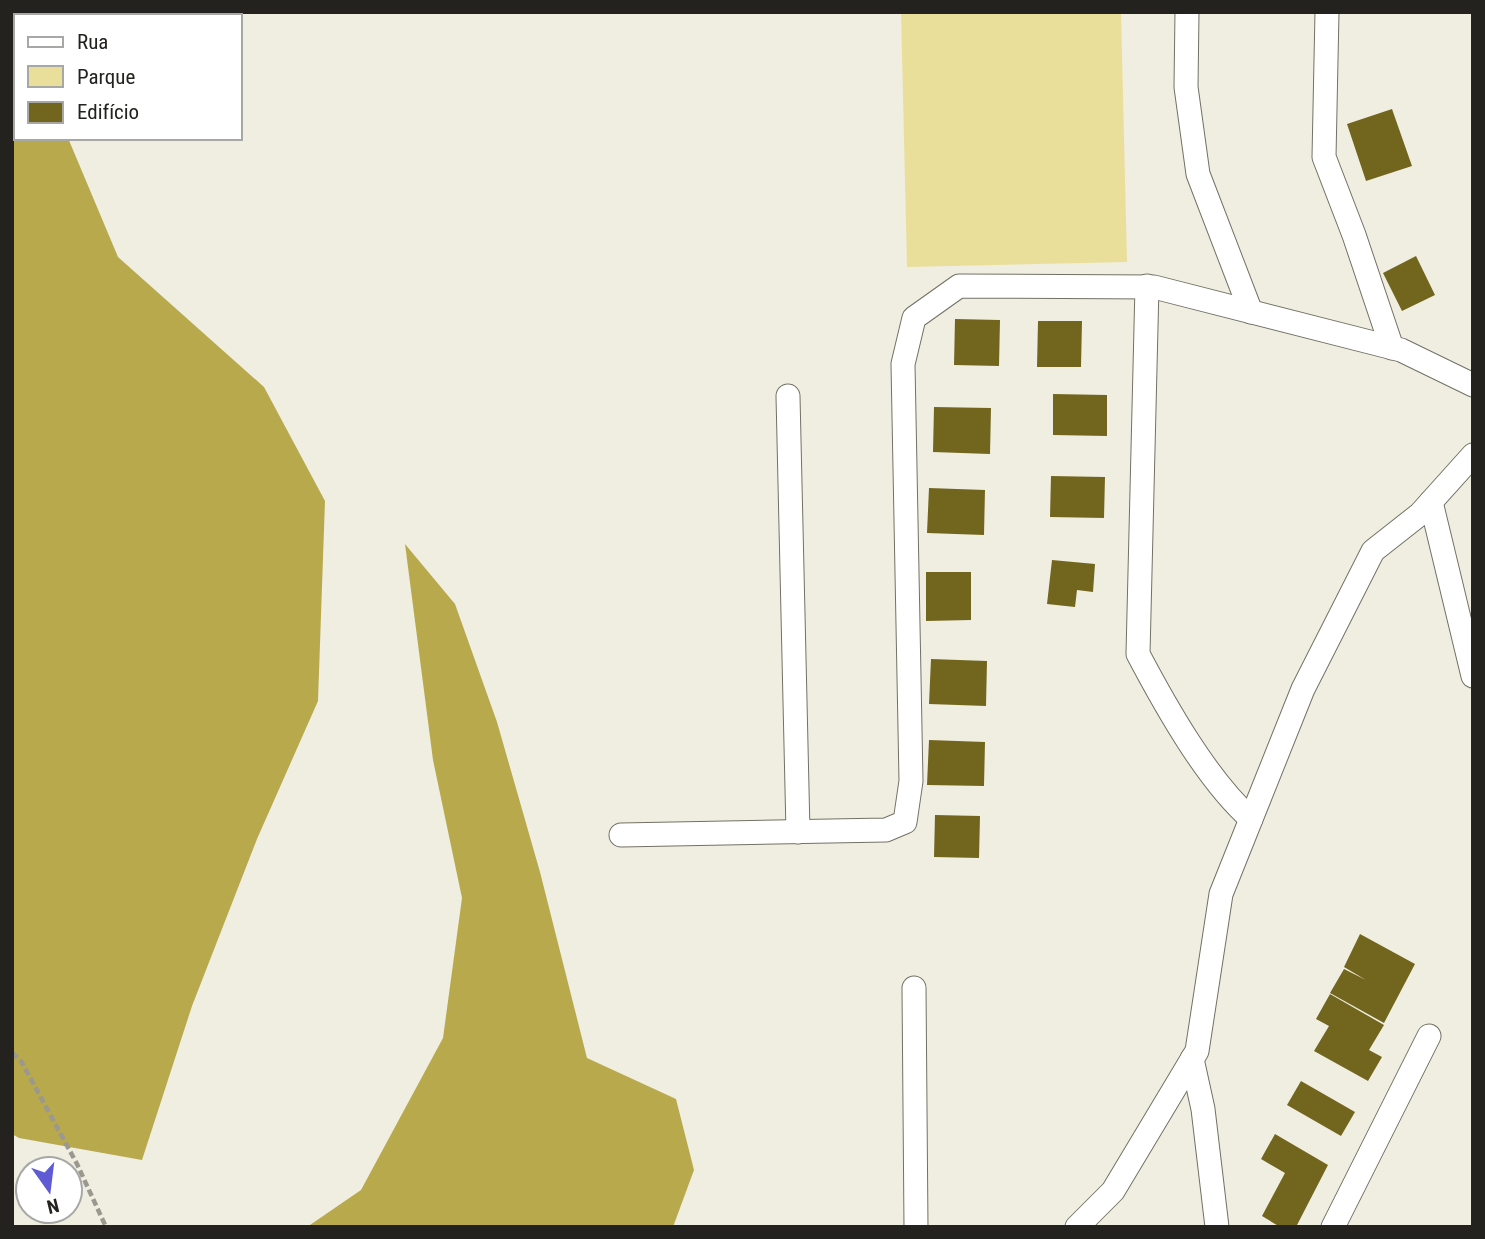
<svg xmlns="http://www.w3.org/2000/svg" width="1485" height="1239" viewBox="0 0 1485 1239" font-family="'Roboto Condensed',sans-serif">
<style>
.green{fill:#eadf9a}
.forest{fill:#b8a94d}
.building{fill:#72661f}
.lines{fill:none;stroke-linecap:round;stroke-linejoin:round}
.street-casing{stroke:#737165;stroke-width:25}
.path{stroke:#9a988f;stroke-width:4.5;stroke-dasharray:7 3.5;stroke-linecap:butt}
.street{stroke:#fff;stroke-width:23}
</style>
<rect width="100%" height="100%" fill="#f0eee1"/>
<!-- green -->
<polygon class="green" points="901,12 1121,12 1127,262 907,267"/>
<!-- forest -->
<g class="forest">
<polygon points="12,12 33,12 34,16 16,16 16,138 68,138 118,257 264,387 325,501 318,701 257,839 192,1006 142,1160 19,1138 12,1134"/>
<polygon points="405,544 455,604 497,722 540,872 587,1058 676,1099 694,1170 673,1227 307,1227 361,1190 443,1038 462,898 433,760"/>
</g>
<!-- building -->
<g class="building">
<polygon points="1392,109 1412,166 1366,181 1347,124"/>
<polygon points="1416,256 1435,295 1402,311 1383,273"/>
<polygon points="955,319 1000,320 999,366 954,365"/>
<polygon points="1038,321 1082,321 1081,367 1037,367"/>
<polygon points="1053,394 1107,395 1107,436 1053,435"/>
<polygon points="934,407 991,408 990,454 933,452"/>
<polygon points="1051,476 1105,477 1104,518 1050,517"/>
<polygon points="929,488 985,490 984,535 927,533"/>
<polygon points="1052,560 1095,564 1093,592 1077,590 1075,607 1047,604"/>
<polygon points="926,572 971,572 971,620 926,621"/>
<polygon points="931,659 987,661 986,706 929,704"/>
<polygon points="929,740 985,742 984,786 927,785"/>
<polygon points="935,815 980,816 979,858 934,857"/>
<polygon points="1360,934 1415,964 1384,1023 1330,993 1344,969 1366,980 1344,967"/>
<polygon points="1330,994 1384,1025 1369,1050 1382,1057 1368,1081 1314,1051 1329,1026 1316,1019"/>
<polygon points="1301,1081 1355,1112 1341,1136 1287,1105"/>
<polygon points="1275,1134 1328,1165 1296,1227 1280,1227 1262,1216 1285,1173 1261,1159"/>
</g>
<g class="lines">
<!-- street casing -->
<g class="street-casing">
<g id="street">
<polyline points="1187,12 1186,87 1198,174 1251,312"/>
<polyline points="1327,12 1324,157 1354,235 1392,348"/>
<path d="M1147,286L1138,654C1166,707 1207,780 1251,819"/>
<polyline points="788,396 798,832"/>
<polyline points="1431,502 1473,676"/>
<polyline points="621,835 886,830 905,822 911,781 903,364 914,318 959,286 1154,287 1401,350 1473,385"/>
<polyline points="914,988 916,1227"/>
<polyline points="1192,1059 1203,1109 1217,1227"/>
<polyline points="1077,1227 1113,1191 1197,1051 1221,894 1303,689 1373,551 1420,514 1473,455"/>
<polyline points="1333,1227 1429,1036"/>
</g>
</g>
<!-- path -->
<polyline class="path" points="12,1053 21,1061 77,1164 106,1227"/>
<!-- street -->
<use href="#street" class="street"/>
</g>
<!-- border -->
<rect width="1485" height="1239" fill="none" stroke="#23221e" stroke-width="28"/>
<!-- legend -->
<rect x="14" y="14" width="228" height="126" fill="#ffffff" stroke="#a7a7a5" stroke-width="2"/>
<rect x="28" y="37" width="35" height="10" fill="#ffffff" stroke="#a7a7a5" stroke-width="2"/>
<text x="77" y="49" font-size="21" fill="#23221e">Rua</text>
<rect x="28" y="66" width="35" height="21" fill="#eadf9a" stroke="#a7a7a5" stroke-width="2"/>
<text x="77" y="84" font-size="21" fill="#23221e">Parque</text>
<rect x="28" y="102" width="35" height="21" fill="#72661f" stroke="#a7a7a5" stroke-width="2"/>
<text x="77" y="119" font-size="21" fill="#23221e">Edifício</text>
<!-- north arrow -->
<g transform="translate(49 1190) rotate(166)"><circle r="33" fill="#ffffff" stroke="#a7a7a5" stroke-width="2"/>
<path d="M0-5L12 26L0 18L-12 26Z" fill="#5e5bd4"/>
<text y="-10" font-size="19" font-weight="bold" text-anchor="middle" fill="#23221e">N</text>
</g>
</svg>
